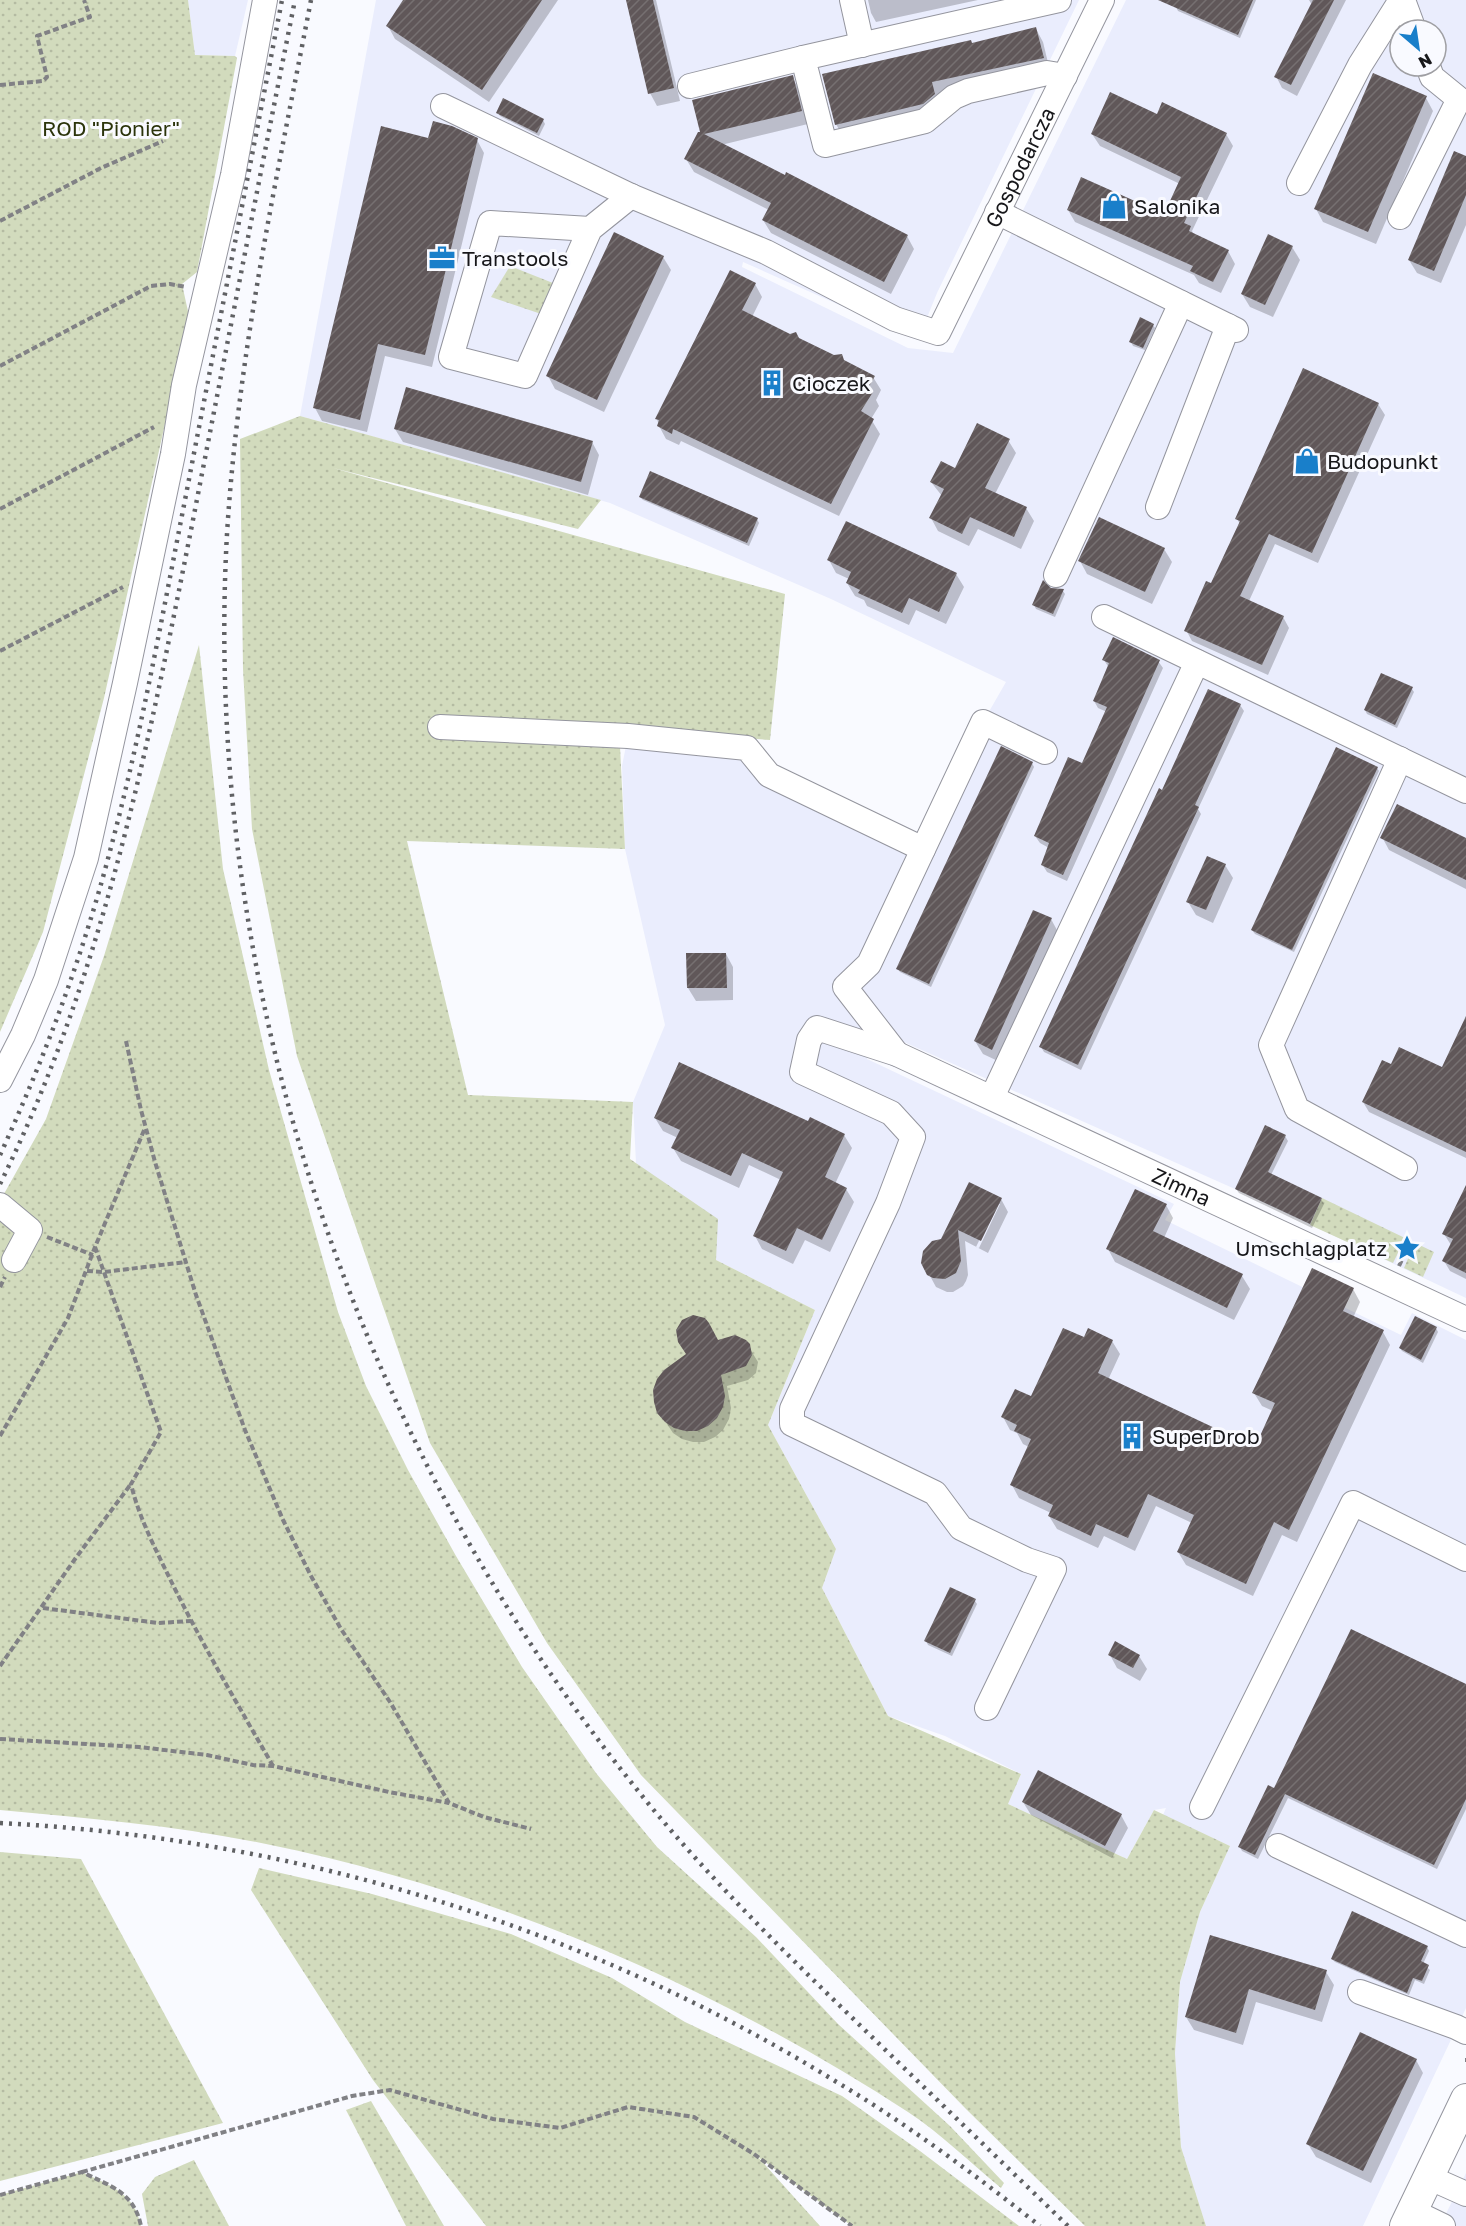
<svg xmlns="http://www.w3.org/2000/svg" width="1466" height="2226" viewBox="0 0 1466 2226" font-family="'Golos Text',sans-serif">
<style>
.built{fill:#eaedfd;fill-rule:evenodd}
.grass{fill:url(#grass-dots)}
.shadow{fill:#0003;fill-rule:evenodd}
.building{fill:url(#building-hatch)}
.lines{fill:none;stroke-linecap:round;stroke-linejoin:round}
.minor-casing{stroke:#94959e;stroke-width:26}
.major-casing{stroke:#94959e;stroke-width:32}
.path{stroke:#818185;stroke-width:4;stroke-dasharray:6 3;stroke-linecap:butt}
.minor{stroke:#fff;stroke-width:24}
.major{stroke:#fff;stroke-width:30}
.rail{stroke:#606164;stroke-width:4.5;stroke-dasharray:3 6;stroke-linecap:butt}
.labels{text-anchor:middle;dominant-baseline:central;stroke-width:6;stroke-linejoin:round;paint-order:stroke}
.park-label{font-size:21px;fill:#2b340b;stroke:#f9faff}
.street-label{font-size:21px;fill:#17171a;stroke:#f9faff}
.poi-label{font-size:21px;fill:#17171a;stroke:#f9faff;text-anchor:start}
</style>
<defs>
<pattern id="grass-dots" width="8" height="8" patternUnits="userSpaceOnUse" patternTransform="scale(1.5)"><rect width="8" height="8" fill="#d2dbbd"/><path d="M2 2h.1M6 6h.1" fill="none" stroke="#b4bba2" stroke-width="1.8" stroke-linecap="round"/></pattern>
<pattern id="building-hatch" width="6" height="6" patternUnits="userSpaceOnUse" patternTransform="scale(1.5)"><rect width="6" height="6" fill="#605759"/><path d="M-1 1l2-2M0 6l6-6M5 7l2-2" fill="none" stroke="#767071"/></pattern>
</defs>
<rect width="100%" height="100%" fill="#f9faff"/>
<!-- built -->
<g class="built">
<polygon points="188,0 248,0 235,56 195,55"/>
<path d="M376,0H1079L937,293L918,340L743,262L742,267L908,348L953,353L1126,0H1466V1298L1235,1189L888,1035L875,1037L867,1059L1174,1204L1165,1220L1401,1335L1412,1313L1466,1340V2008L1363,2226H1206L1181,2147L1175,2053L1180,1982L1200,1912L1230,1846L1163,1815L1166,1808L1154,1810L1127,1859L1008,1804L1021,1774L945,1736L888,1716L822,1588L836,1549L768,1425L815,1310L716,1260L636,1163L633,1102L665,1025L625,849L622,766L628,736L747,748L769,775L923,849L983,722L1006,682L831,599L610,503L300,416ZM1400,30H1436V66H1400Z"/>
<polygon points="1466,2173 1466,2226 1440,2226"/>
</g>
<!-- grass -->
<g class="grass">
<polygon points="0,0 188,0 195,55 235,56 237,58 197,272 182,284 189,316 104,698 43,932 0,1032"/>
<polygon points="510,266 558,285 547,316 491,297"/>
<polygon points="300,416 601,500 578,529 333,468 785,594 770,740 627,729 620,746 625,849 407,841 468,1095 633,1102 630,1159 718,1219 716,1260 815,1310 768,1425 836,1549 822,1588 888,1716 1021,1774 1008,1804 1127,1859 1154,1810 1230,1846 1200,1912 1180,1982 1175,2053 1181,2147 1206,2226 1085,2226 966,2109 641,1775 547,1643 430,1443 297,1056 252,829 243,669 240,439"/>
<path d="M199,645L223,869L269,1070L338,1312L366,1386L408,1470L456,1556L522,1667L596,1773L657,1847L756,1937L838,2024L950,2126L1004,2183L1001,2188C972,2164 940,2133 908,2112C714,1986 493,1890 266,1844C178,1826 89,1818 0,1810V1201L46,1119L104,956Z"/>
<polygon points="1322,1198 1434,1252 1423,1277 1404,1268 1413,1247 1403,1243 1393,1263 1310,1225"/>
<polygon points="0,1852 81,1859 223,2123 0,2181"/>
<polygon points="259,1868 372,1894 511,1934 612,1978 685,2022 842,2096 920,2151 1019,2226 852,2226 757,2156 820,2226 486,2226 373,2080 251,1890"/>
<polygon points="371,2101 444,2226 406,2226 346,2110"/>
<polygon points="194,2160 229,2226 148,2226 142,2194 155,2177"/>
<path d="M82,2172C110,2186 134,2192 141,2226H0V2195Z"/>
</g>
<!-- shadow -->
<g class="shadow">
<polygon points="405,0 558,0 489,102 395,39 388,26"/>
<polygon points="631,0 656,0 680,101 657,106 650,93"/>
<polygon points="868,0 978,0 876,22 871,13"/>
<polygon points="1179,0 1256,0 1240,38 1178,11 1176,7"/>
<polygon points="1309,0 1346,0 1297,96 1282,88 1276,76 1312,5"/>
<polygon points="1036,29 1043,42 1050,71 942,108 843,137 836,124 972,45"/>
<polygon points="792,77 799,90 808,124 721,145 907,236 914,249 891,294 771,233 763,220 769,210 694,172 686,159 702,135 694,101"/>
<polygon points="1426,98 1433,111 1376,244 1323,222 1316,209"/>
<polygon points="498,113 543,120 545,124 539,136 500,116"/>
<polygon points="1157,116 1226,134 1233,146 1192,231 1194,235 1228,251 1235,264 1221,293 1199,283 1194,275 1075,222 1068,210 1165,216 1180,184 1100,146 1092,134"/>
<polygon points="429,139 477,140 484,153 432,367 385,356 367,432 322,421 315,408"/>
<polygon points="1466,157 1466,225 1441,283 1417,273 1409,260"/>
<polygon points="1292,247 1300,260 1273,317 1250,307 1242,294"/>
<polygon points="663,257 671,270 604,412 555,389 548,376"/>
<polygon points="755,284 762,297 752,317 873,377 881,390 876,400 879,406 871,419 880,434 839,516 681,441 679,445 666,439 659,426 657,419"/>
<polygon points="1153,325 1155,328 1145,350 1133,346 1131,342"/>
<polygon points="1378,404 1385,415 1318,563 1275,544 1249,601 1283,617 1289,628 1268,675 1192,641 1186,630 1212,584 1240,524 1237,519"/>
<polygon points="395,429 592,442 599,455 588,495 403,442"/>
<polygon points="1008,440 1016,453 995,494 1026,508 1034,521 1021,549 978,529 969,546 938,531 931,518 942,496 931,482"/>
<polygon points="640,497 757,519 759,523 749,546 643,500"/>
<polygon points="1164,549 1172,562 1152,604 1087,574 1080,561"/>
<polygon points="829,560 956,574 964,587 946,624 916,610 909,625 867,606 864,600 855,596 847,583 849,579 836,573"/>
<polygon points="1050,590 1063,591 1065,594 1055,617 1036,609 1034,605"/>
<polygon points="1104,660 1158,661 1163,668 1067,881 1047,872 1042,864 1049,848 1040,843 1035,836 1083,765 1107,712 1098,708 1094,701 1109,668"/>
<polygon points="1412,689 1414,692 1397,728 1367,714 1365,710"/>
<polygon points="1240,705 1244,711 1198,809 1201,814 1081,1070 1044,1052 1041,1047 1163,792"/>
<polygon points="1032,763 1034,767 931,987 900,972 898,969"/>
<polygon points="1377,768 1379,771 1294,952 1255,934 1252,930"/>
<polygon points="1382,837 1466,840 1466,889 1389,850"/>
<polygon points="1225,865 1233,878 1213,923 1196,915 1188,902"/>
<polygon points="1051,919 1058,932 1000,1062 983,1054 975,1041"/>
<polygon points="726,954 733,967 733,1000 696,1001 688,988"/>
<polygon points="1466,1031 1466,1158 1369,1112 1363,1102 1392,1066 1443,1069"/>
<polygon points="655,1118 808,1123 810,1119 844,1135 852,1148 835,1184 846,1189 854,1202 830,1252 805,1240 793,1264 762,1249 755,1236 781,1180 749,1165 739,1188 681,1161 673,1148 678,1138 663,1131"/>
<polygon points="1285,1136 1288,1141 1271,1175 1321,1199 1324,1204 1312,1228 1239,1193 1236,1189"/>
<path d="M1001,1199L1008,1212L988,1253L965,1241L968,1275L966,1281L963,1286L953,1292H947L936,1287L923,1263L942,1240ZM997,1204H1000L979,1248L976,1247Z"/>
<polygon points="1166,1205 1173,1218 1164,1238 1242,1276 1250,1289 1234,1320 1115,1262 1108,1249"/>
<polygon points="1466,1205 1466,1279 1450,1271 1444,1261 1451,1245 1444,1234"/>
<polygon points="1353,1289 1360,1302 1353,1318 1383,1332 1390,1345 1297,1542 1282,1535 1253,1596 1186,1565 1178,1552 1192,1523 1156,1506 1135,1551 1104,1536 1098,1548 1057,1529 1049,1516 1051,1513 1019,1498 1012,1485 1029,1447 1023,1444 1017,1433 1010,1430 1003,1417 1032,1398 1084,1339 1112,1341 1120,1354 1108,1380 1255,1449 1273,1411 1262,1406 1254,1393"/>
<polygon points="1436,1328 1438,1332 1423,1363 1402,1351 1400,1348"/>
<polygon points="745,1341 758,1362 756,1373 748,1380 727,1386 731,1408 729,1419 723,1430 715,1437 704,1442 693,1442 682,1439 673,1433 659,1412 718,1342"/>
<polygon points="975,1601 977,1604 952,1656 928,1645 926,1641"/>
<polygon points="1110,1655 1139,1656 1147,1669 1140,1681 1117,1668"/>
<polygon points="1466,1686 1466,1809 1437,1869 1288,1798 1258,1859 1242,1851 1240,1847 1274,1790"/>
<polygon points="1023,1802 1121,1815 1128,1828 1112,1858 1031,1815"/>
<polygon points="1211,1936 1326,1972 1334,1985 1322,2022 1256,2002 1243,2045 1194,2030 1186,2017"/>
<polygon points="1427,1947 1429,1951 1423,1964 1430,1970 1424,1984 1415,1980 1409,1995 1335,1962 1332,1959"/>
<polygon points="1416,2060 1423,2073 1371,2183 1316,2157 1308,2144"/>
</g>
<!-- building -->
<g class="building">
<polygon points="403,0 542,0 482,90 386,26"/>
<polygon points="626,0 653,0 674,88 648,94"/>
<polygon points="1158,0 1253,0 1238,35"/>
<polygon points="1313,0 1334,0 1291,85 1274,77"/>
<polygon points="1036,27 1044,58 932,82 935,94 923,104 835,125 822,74 971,40 972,43"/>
<polygon points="1373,73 1427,96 1368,232 1314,209"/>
<polygon points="793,75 802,111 704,134 785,175 786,172 908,235 884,282 762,220 771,203 684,159 698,132 700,132 692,100"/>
<polygon points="1110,92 1157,114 1162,102 1227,133 1184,223 1191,226 1189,231 1229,250 1213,282 1190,271 1193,266 1067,210 1081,177 1164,214 1181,177 1091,134"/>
<polygon points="503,98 544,119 537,133 496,113"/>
<polygon points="433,121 452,126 478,138 425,355 378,344 360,420 313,408 381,126 428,138"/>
<polygon points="1454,151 1466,156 1466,195 1434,271 1408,260"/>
<polygon points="614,232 664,256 597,400 546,376"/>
<polygon points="1268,234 1293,246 1265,305 1241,294"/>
<polygon points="730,270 756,283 742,310 790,334 796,332 799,338 834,355 842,354 844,360 875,376 867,390 873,392 861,411 874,419 831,504 673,429 672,434 657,426 659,420 655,419"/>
<polygon points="1140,317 1154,324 1143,348 1129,342"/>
<polygon points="1303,368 1379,403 1312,553 1269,534 1240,596 1284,616 1262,665 1184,631 1206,581 1211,583 1240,521 1235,519"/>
<polygon points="406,387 593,441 581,482 394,429"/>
<polygon points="977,423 1010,439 985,488 1027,507 1014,537 970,517 962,534 929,518 944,489 930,482 941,461 955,468"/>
<polygon points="650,471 758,518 747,543 639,497"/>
<polygon points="1099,517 1165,548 1145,592 1078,561"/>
<polygon points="846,521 957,573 939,612 909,598 902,613 858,593 860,590 846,583 851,572 827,560"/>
<polygon points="1043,580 1051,588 1064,589 1053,614 1032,605"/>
<polygon points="1113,637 1160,660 1063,875 1041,865 1049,843 1034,836 1068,757 1082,763 1107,707 1093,701 1109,663 1102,660"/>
<polygon points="1381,673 1413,687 1395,725 1364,710"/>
<polygon points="1208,689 1241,704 1195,805 1199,807 1078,1065 1039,1047 1159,788 1162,790"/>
<polygon points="1001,746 1033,762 929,984 896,969"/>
<polygon points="1336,747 1378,767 1292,950 1251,930"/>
<polygon points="1397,804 1466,838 1466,880 1380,838"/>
<polygon points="1207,856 1226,864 1206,910 1186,902"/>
<polygon points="1033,910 1052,918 992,1050 974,1041"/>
<polygon points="686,953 726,953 727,988 687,988"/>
<polygon points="1466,1016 1466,1152 1362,1102 1382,1060 1391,1064 1399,1047 1442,1067"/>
<polygon points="679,1062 808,1121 810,1117 845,1134 825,1177 847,1188 822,1240 797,1228 786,1251 753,1236 783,1172 742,1153 731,1176 671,1148 680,1130 654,1118"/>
<polygon points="1265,1125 1286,1135 1268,1172 1322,1198 1310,1224 1235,1189"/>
<polygon points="969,1182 1002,1198 981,1241 958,1230 961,1261 956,1273 945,1279 933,1278 927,1275 921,1263 923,1251 932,1241 941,1239"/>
<polygon points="1466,1185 1466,1273 1442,1261 1453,1239 1442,1234"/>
<polygon points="1135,1189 1167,1204 1153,1231 1243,1274 1227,1308 1106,1249"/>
<polygon points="1312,1268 1354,1288 1343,1311 1384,1330 1289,1530 1274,1522 1246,1584 1177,1552 1194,1515 1148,1494 1128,1538 1096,1524 1091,1536 1048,1516 1053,1505 1010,1485 1031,1439 1014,1431 1017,1425 1001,1417 1015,1389 1031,1396 1063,1328 1084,1337 1088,1328 1113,1340 1098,1373 1255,1447 1275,1403 1252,1393"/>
<polygon points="693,1315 705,1318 709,1323 718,1340 735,1335 746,1340 750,1344 752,1355 746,1366 721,1375 725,1396 723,1407 717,1418 708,1426 697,1431 685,1431 674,1428 665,1422 657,1413 654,1402 653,1390 657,1379 664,1370 686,1354 678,1342 676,1330 682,1320"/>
<polygon points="1415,1316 1437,1327 1421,1360 1399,1348"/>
<polygon points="950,1587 976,1599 950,1653 924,1641"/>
<polygon points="1351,1629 1466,1684 1466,1799 1434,1865 1285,1794 1255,1855 1238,1847 1268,1785 1274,1788"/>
<polygon points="1115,1641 1140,1655 1133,1668 1108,1655"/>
<polygon points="1038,1770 1122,1814 1105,1846 1022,1802"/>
<polygon points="1352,1911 1428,1946 1421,1961 1429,1965 1422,1981 1413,1978 1407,1993 1331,1959"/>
<polygon points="1210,1935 1327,1970 1315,2010 1249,1989 1236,2033 1185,2017"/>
<polygon points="1360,2032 1417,2059 1363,2171 1306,2144"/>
</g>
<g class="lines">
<!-- minor casing -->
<g class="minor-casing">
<g id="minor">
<polyline points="852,0 862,45"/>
<polyline points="1059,0 803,58 825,145 925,121 954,97 968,91 1047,73 1065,76"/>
<polyline points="1403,0 1414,30"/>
<polyline points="690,86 803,58"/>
<path id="s1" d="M443,106L631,196L766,252L895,319L938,333L1102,0"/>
<polyline points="1299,183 1360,65 1401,0"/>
<polyline points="997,212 1236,330"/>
<polyline points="1400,217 1459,99 1432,77 1428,66"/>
<polyline points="590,229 490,223 451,357 525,376 590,229 631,196"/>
<polyline points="1158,507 1228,326"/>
<polyline points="1056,575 1181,303"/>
<polyline points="1104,617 1466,791"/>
<polyline points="440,727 628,736 747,748 769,775 923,849"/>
<polyline points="1400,759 1271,1045 1297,1109 1405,1168"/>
<polyline points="897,1054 845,987 869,964 983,722 1045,752"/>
<polyline points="0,1080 23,1035 46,980 86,858 125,683 173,454 184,385 233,175 265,0"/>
<polyline points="994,1093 1197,662"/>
<polyline points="0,1205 30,1230 14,1260"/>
<path id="s2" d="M987,1708L1054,1569L1027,1560L961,1528L935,1493L792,1424V1409L888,1203L913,1137L891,1113L802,1072L809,1040L817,1028L897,1054L1466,1319"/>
<polyline points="1202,1807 1353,1503 1466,1559"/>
<polyline points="1278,1846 1466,1935"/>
<polyline points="1360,1992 1456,2027 1466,2032"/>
<polyline points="1428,2177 1466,2194"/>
<polyline points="1412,2211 1443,2226"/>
</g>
</g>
<!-- major casing -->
<g class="major-casing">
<polyline id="major" points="1405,2226 1466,2099"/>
</g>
<!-- path -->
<g class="path">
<polyline points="0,85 43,81 47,77 37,36 90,17 84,0"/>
<polyline points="0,221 101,168 163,141"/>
<polyline points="0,366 151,286 170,284 186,287"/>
<polyline points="0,509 154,427"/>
<polyline points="0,651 123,587"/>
<polyline points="126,1041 141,1110 155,1162 196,1295 245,1430 283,1520 311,1576 341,1629 390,1702 449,1803 484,1817 531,1829"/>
<polyline points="47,1237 93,1255"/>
<path d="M95,1247L161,1432L131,1484C139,1518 156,1550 171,1581C202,1644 238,1705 273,1766"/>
<polyline points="1399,1266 1406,1251"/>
<polyline points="87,1271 104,1272 186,1262"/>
<polyline points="0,1287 5,1277"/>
<polyline points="0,1436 68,1318 95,1247 145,1128"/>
<polyline points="43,1608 158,1623 191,1621"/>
<polyline points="0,1666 75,1559 131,1484"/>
<polyline points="0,1739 139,1747 207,1755 253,1765 273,1766 389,1792 449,1803"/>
<polyline points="1465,2060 1466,2060"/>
<polyline points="82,2172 352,2096 390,2090 493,2119 560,2128 628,2107 694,2117 754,2154 852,2226"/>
<path d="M0,2195L82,2172C110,2186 134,2192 141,2226"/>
</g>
<!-- minor -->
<use href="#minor" class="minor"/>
<!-- major -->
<use href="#major" class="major"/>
<!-- rail -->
<g class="rail">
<path d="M311,0C277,177 238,353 227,534C202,978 351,1430 627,1777C700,1870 784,1952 869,2034C935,2098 1002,2162 1068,2226"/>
<path d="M0,1155C45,1057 83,955 110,851C141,735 162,617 185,500C217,333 250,167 282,0"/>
<path d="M0,1184C103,975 147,752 192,525C226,350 260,175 295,0"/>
<path d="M0,1823C294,1838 584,1926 835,2081C907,2124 974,2174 1040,2226"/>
</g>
</g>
<!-- icons -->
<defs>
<g id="shop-bare" transform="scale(2.07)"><path d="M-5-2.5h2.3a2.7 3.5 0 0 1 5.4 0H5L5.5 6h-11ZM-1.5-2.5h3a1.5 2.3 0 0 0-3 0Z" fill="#197fca" stroke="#f9faff" stroke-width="2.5" paint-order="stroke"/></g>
<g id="office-bare" transform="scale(2.07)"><path d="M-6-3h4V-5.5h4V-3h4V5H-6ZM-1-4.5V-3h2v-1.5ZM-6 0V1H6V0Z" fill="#197fca" stroke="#f9faff" stroke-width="2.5" paint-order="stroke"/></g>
<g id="building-bare" transform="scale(2.07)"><path d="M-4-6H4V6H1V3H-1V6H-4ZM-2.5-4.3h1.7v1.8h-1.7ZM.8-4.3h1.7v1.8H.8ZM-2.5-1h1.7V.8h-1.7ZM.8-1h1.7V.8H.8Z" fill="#197fca" stroke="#f9faff" stroke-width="2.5" paint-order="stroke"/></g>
<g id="sight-bare" transform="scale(2.07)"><path d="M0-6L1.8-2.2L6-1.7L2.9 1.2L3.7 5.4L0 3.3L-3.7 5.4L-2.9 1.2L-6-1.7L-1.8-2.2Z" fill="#197fca" stroke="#f9faff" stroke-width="2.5" paint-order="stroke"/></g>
</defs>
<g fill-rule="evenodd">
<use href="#shop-bare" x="1114" y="206"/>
<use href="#office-bare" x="442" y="258"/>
<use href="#building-bare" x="772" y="383"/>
<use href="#shop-bare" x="1307" y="461"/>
<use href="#sight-bare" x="1407" y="1248"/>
<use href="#building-bare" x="1132" y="1436"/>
</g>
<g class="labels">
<!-- park labels -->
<g class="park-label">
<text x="111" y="128">ROD "Pionier"</text>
</g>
<!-- street labels -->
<g class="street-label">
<text stroke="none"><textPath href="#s1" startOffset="730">Gospodarcza</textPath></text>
<text stroke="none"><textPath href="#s2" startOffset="1347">Zimna</textPath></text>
</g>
<!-- poi labels -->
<g class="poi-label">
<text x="1134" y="206">Salonika</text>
<text x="462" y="258">Transtools</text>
<text x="792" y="383">Cioczek</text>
<text x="1327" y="461">Budopunkt</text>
<text x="1387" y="1248" text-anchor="end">Umschlagplatz</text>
<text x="1152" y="1436">SuperDrob</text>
</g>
</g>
<!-- north arrow -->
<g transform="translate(1418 48) rotate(151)"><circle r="28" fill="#f9faff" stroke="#9f9fa3" stroke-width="1.5"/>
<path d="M0-4.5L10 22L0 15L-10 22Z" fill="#197fca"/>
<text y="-9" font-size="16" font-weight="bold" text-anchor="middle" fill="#17171a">N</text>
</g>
</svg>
